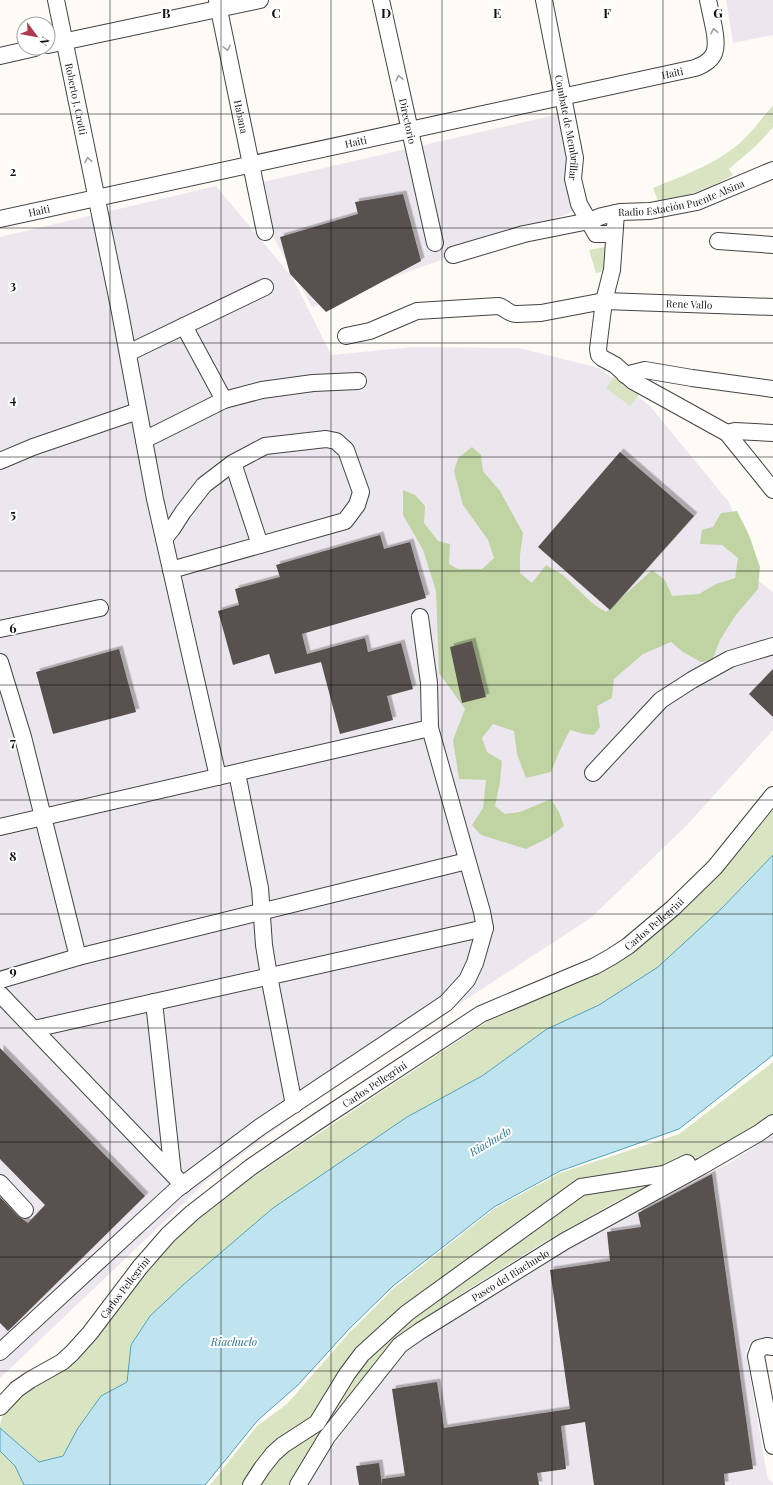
<svg xmlns="http://www.w3.org/2000/svg" width="773" height="1485" viewBox="0 0 773 1485" font-family="'Playfair Display',serif">
<style>
.industrial{fill:#ece7ee}
.green{fill:#d9e5c2}
.forest{fill:#c0d4a3}
.water{fill:#c0e4ef;stroke:#50a1bd}
.building{fill:#58514e;filter:url(#shadow)}
.lines{fill:none;stroke-linecap:round;stroke-linejoin:round}
.minor-casing{stroke:#444;stroke-width:18}
.minor{stroke:#fff;stroke-width:16}
.oneway{stroke:#a0a0a0}
.grid{fill:none;stroke:#111;stroke-width:1;stroke-opacity:0.55}
.labels{text-anchor:middle;dominant-baseline:central;stroke-width:4;stroke-linejoin:round;paint-order:stroke}
.street-label{font-size:10px;fill:#111;stroke:#fff}
.water-label{font-size:11px;font-style:italic;fill:#287494;stroke:#fff}
.grid-label{font-size:13px;text-anchor:middle;font-weight:bold;fill:#111;stroke:#fff;stroke-width:4;stroke-linejoin:round;paint-order:stroke}
</style>
<defs>
<filter id="shadow"><feDropShadow dx="3.5" dy="-3.5" stdDeviation="0" flood-color="#0004"/></filter>
</defs>
<rect width="100%" height="100%" fill="#fefbf6"/>
<!-- industrial -->
<g class="industrial">
<polygon points="726,0 773,0 773,35 733,43"/>
<polygon points="559,114 575,211 312,307 245,186"/>
<polygon points="216,186 293,278 331,355 413,347 519,348 599,368 649,405 728,501 751,550 750,575 773,592 773,730 688,824 592,917 323,1093 208,1180 0,1378 0,237"/>
<polygon points="773,1135 773,1340 759,1338 751,1343 746,1352 767,1475 769,1480 773,1483 773,1485 308,1485 329,1451 406,1350 535,1266 712,1171 725,1166"/>
</g>
<!-- green -->
<g class="green">
<path d="M773,105V127L757,145L729,169L733,175C710,189 685,196 659,204L653,188C681,176 712,166 736,146C750,135 761,119 773,105Z"/>
<polygon points="605,247 605,271 596,273 589,250"/>
<polygon points="616,374 641,392 630,406 606,388"/>
<path d="M773,807V855L722,908L658,967L599,1005L547,1029L482,1076L407,1117L273,1208L183,1285L150,1316L131,1345L127,1382L101,1396L78,1428L63,1456L39,1462L0,1428C0,1408 22,1396 36,1385L205,1209L488,1021L615,964L694,898Z"/>
<polygon points="773,1062 773,1116 698,1164 617,1201 541,1244 461,1294 400,1336 332,1422 288,1485 210,1485 257,1426 287,1404 349,1333 394,1288 494,1209 560,1173 679,1134"/>
<polygon points="0,1451 15,1466 24,1485 0,1485"/>
</g>
<!-- forest -->
<polygon class="forest" points="472,447 481,455 483,471 500,491 523,533 520,555 520,573 532,583 546,565 563,575 593,604 606,612 652,570 665,580 672,596 699,594 716,584 735,578 738,558 722,545 700,544 702,530 713,527 721,513 737,511 749,535 760,567 758,589 735,616 720,640 712,661 701,662 683,652 671,642 643,654 614,679 612,698 597,706 600,727 594,735 584,734 570,730 560,750 551,772 526,778 517,754 514,731 493,724 482,738 487,752 502,761 500,782 495,806 505,814 520,812 551,799 559,812 564,826 548,838 526,849 481,835 472,825 483,808 486,780 459,779 453,740 465,709 439,673 436,591 423,550 403,515 403,490 415,495 425,506 424,523 438,541 450,544 449,564 458,569 482,569 494,558 488,540 463,505 454,471 458,458"/>
<!-- water -->
<polygon class="water" points="773,855 773,1055 679,1129 560,1171 494,1207 393,1286 349,1329 298,1385 258,1420 205,1485 24,1485 15,1466 0,1451 0,1428 39,1462 63,1456 78,1428 101,1396 127,1382 131,1345 150,1316 183,1285 273,1208 407,1117 482,1076 547,1029 599,1005 658,967 722,908"/>
<!-- building -->
<g class="building">
<polygon points="403,194 421,261 326,312 290,274 280,237 358,214 355,202"/>
<polygon points="620,452 694,516 610,610 538,547"/>
<polygon points="380,535 384,549 410,542 426,598 302,634 307,654 365,638 368,652 401,643 413,689 387,696 393,720 340,734 321,662 275,674 269,654 233,665 218,611 239,605 235,589 280,577 276,565"/>
<polygon points="472,641 486,697 462,703 450,647"/>
<polygon points="119,649 136,712 53,734 36,672"/>
<polygon points="773,669 773,717 749,694"/>
<polygon points="0,1048 145,1196 8,1331 0,1323 0,1197 18,1216 28,1223 45,1205 0,1159"/>
<polygon points="712,1174 753,1469 724,1474 725,1485 594,1485 585,1422 561,1426 566,1469 537,1473 539,1485 382,1485 382,1479 405,1476 392,1389 437,1382 444,1428 570,1409 550,1270 610,1261 607,1232 641,1227 638,1213"/>
<polygon points="379,1463 382,1485 359,1485 356,1466"/>
</g>
<g class="lines">
<!-- minor casing -->
<g class="minor-casing">
<g id="minor">
<path id="s1" d="M56,0L119,307L155,499L218,777"/>
<path id="s2" d="M217,0L265,232"/>
<path id="s3" d="M381,0L435,243"/>
<path id="s4" d="M544,0L575,158L573,179L579,204L596,234H614"/>
<polyline points="48,45 260,0"/>
<polyline points="0,56 35,48"/>
<polyline points="616,213 612,270 604,301 598,349 599,355 602,358 615,365 633,381 727,433 773,490"/>
<path id="s5" d="M0,219L695,68C717,60 718,49 714,28C712,19 710,9 708,0"/>
<polyline points="718,241 773,245"/>
<path id="s6" d="M453,255L524,234L589,221L602,216L620,212L650,211L697,202L773,170"/>
<polyline points="184,326 224,400"/>
<path id="s7" d="M346,336L370,331L417,311L498,306C505,307 509,315 517,314L541,313L604,301L773,307"/>
<polyline points="128,353 265,287"/>
<polyline points="625,375 645,370 692,378 773,389"/>
<polyline points="727,433 735,431 773,433"/>
<polyline points="144,440 224,400 262,390 313,383 358,381"/>
<polyline points="0,461 33,447 138,411"/>
<polyline points="233,463 260,545"/>
<polyline points="164,539 172,529 183,512 204,485 233,463 265,446 326,439 336,441 346,450 361,492 357,505 345,521 171,570"/>
<polyline points="0,629 100,608"/>
<polyline points="0,662 23,737 78,957"/>
<polyline points="237,773 260,888 264,945 269,976 294,1105"/>
<polyline points="593,773 661,700 692,680 730,659 773,646"/>
<polyline points="0,827 430,728"/>
<polyline points="0,980 78,957 467,861"/>
<polyline points="0,994 183,1185"/>
<polyline points="154,1002 173,1174"/>
<polyline points="34,1029 485,928"/>
<polyline points="0,1183 25,1210"/>
<polyline points="773,1347 767,1346 759,1348 756,1356 773,1446"/>
<polyline points="0,1352 177,1189 260,1127 446,1003 467,980 475,963 485,928 482,912 430,728 429,683 420,617"/>
<path id="s8" d="M0,1407L17,1389L30,1380L62,1362L72,1353L90,1333L140,1267L168,1235L192,1213L251,1167L320,1120L481,1014L595,966L611,957L628,946L673,908L715,867L773,795"/>
<polyline points="251,1485 262,1468 273,1454 283,1445 317,1423 347,1374 362,1354 407,1313 581,1187 664,1174 687,1163"/>
<path id="s9" d="M298,1485L327,1437L400,1345L420,1331L565,1241L702,1166L759,1133L773,1123"/>
</g>
</g>
<!-- minor -->
<use href="#minor" class="minor"/>
</g>
<!-- one-way arrows -->
<defs><path id="oneway-chevron" d="M-2-3.5L2.5 0L-2 3.5" fill="none" stroke-width="1.6" stroke-linecap="round" stroke-linejoin="round"/></defs>
<g class="oneway">
<use href="#oneway-chevron" transform="translate(714 31) rotate(-101)"/>
<use href="#oneway-chevron" transform="translate(227 48) rotate(78)"/>
<use href="#oneway-chevron" transform="translate(399 78) rotate(-103)"/>
<use href="#oneway-chevron" transform="translate(88 160) rotate(-101)"/>
</g>
<!-- grid -->
<path class="grid" d="M110,0V1485M221,0V1485M331,0V1485M442,0V1485M552,0V1485M663,0V1485M0,114H773M0,228H773M0,343H773M0,457H773M0,571H773M0,685H773M0,800H773M0,914H773M0,1028H773M0,1142H773M0,1257H773M0,1371H773"/>
<g class="labels">
<!-- street labels -->
<g class="street-label">
<text stroke="none"><textPath href="#s5" startOffset="688">Haiti</textPath></text>
<text stroke="none"><textPath href="#s1" startOffset="101">Roberto J. Crotti</textPath></text>
<text stroke="none"><textPath href="#s2" startOffset="119">Habana</textPath></text>
<text stroke="none"><textPath href="#s3" startOffset="124">Directorio</textPath></text>
<text stroke="none"><textPath href="#s4" startOffset="130">Combate de Membrillar</textPath></text>
<text stroke="none"><textPath href="#s5" startOffset="364">Haiti</textPath></text>
<text stroke="none"><textPath href="#s6" startOffset="236">Radio Estación Puente Alsina</textPath></text>
<text stroke="none"><textPath href="#s5" startOffset="40">Haiti</textPath></text>
<text stroke="none"><textPath href="#s7" startOffset="351">Rene Vallo</textPath></text>
<text stroke="none"><textPath href="#s8" startOffset="823">Carlos Pellegrini</textPath></text>
<text stroke="none"><textPath href="#s8" startOffset="499">Carlos Pellegrini</textPath></text>
<text stroke="none"><textPath href="#s9" startOffset="304">Paseo del Riachuelo</textPath></text>
<text stroke="none"><textPath href="#s8" startOffset="175">Carlos Pellegrini</textPath></text>
</g>
<!-- water labels -->
<g class="water-label">
<text transform="translate(490 1141) rotate(-31)">Riachuelo</text>
<text x="234" y="1341">Riachuelo</text>
</g>
</g>
<g class="grid-label">
<text x="166" y="18">B</text>
<text x="276" y="18">C</text>
<text x="386" y="18">D</text>
<text x="497" y="18">E</text>
<text x="607" y="18">F</text>
<text x="718" y="18">G</text>
<text x="13" y="176">2</text>
<text x="13" y="290">3</text>
<text x="13" y="404">4</text>
<text x="13" y="519">5</text>
<text x="13" y="633">6</text>
<text x="13" y="747">7</text>
<text x="13" y="861">8</text>
<text x="13" y="976">9</text>
</g>
<!-- north arrow -->
<g transform="translate(36 36) rotate(122)"><circle r="19" fill="#ffffff" stroke="#a0a0a0"/>
<path d="M0-3L7 15L0 10L-7 15Z" fill="#b0394f"/>
<text y="-6" font-size="11" font-weight="bold" text-anchor="middle" fill="#111111">N</text>
</g>
</svg>
